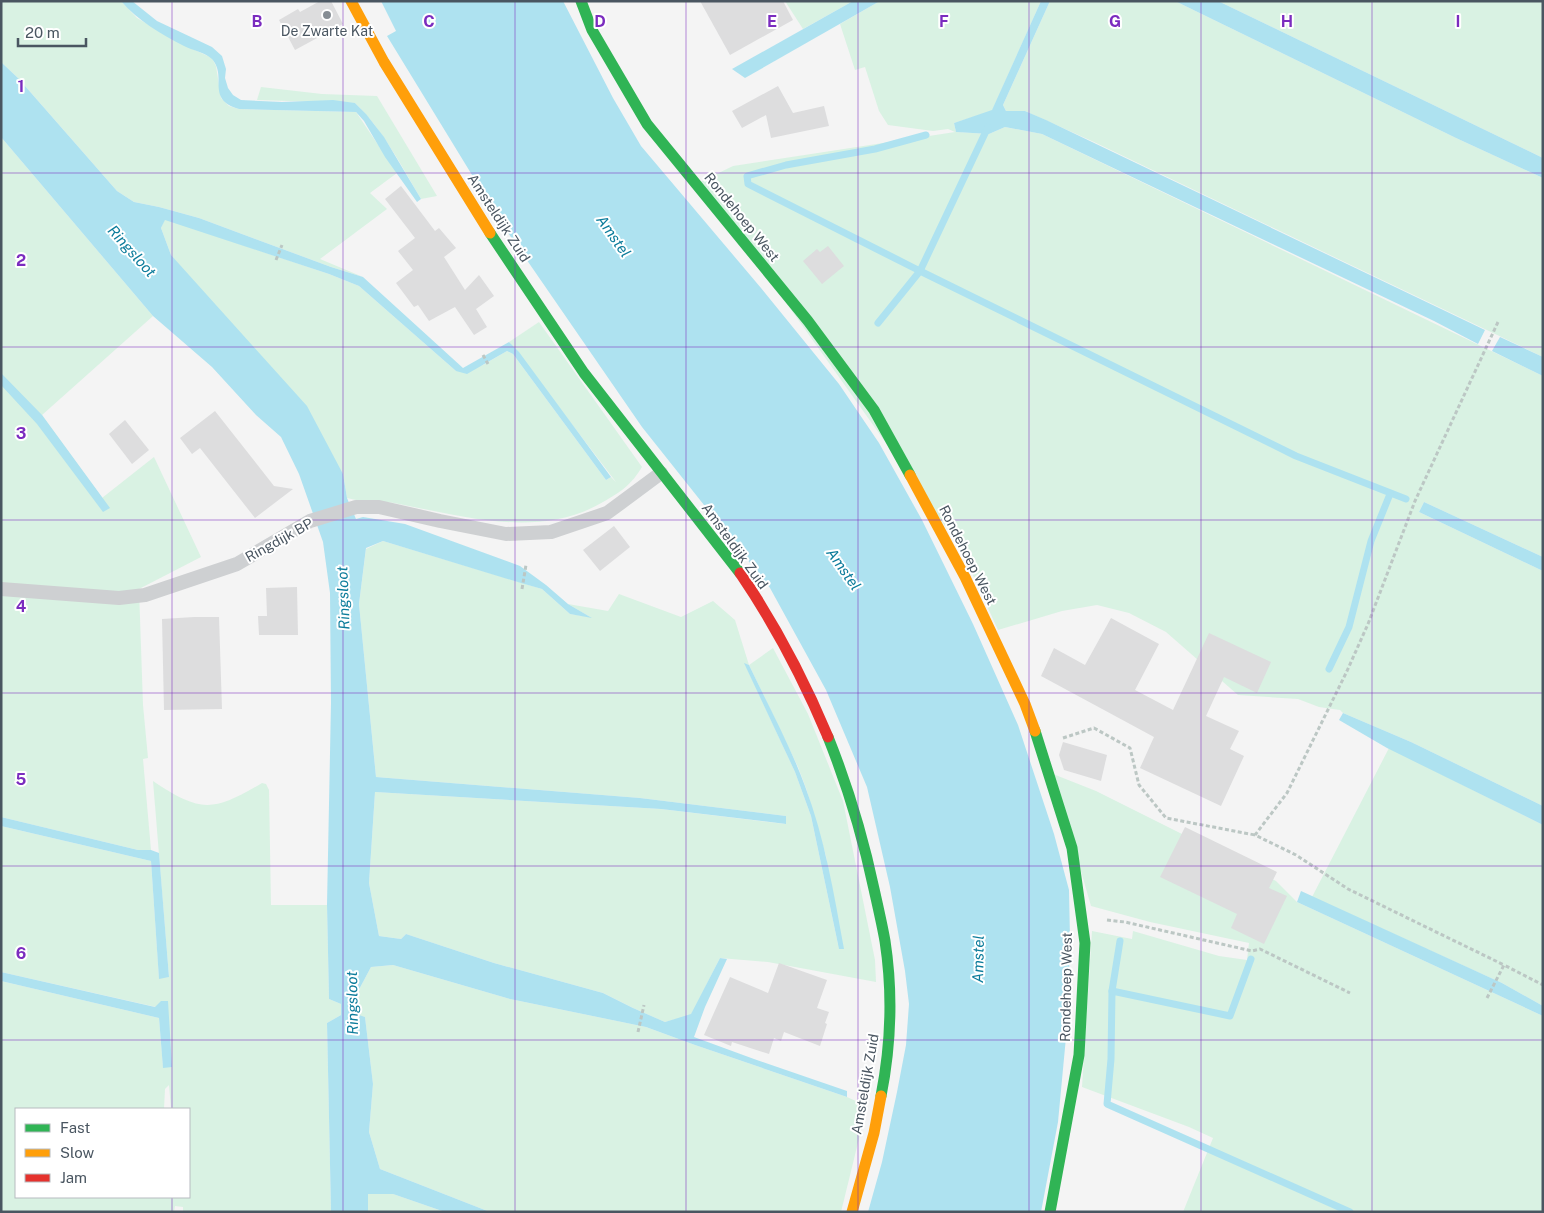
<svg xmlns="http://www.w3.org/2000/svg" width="1544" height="1213" viewBox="0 0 1544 1213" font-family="'Public Sans',sans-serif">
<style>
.green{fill:#d9f2e3;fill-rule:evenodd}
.water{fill:#aee2f0}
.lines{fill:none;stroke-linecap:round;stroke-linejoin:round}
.stream{stroke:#aee2f0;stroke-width:7}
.building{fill:#ddddde}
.path{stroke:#bcc7c4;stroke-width:3;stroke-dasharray:4 2.5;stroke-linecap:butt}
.lane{stroke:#ced0d2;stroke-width:14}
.fast{stroke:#30b455;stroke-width:11}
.slow{stroke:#ff9f0a;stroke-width:11}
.jam{stroke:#e5322d;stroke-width:11}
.grid{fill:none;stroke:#7b2cbf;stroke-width:1;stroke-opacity:0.55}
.poi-dot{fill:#868d94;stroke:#fff;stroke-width:2}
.labels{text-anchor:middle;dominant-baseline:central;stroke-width:4;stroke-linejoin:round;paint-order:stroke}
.poi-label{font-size:14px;fill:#4a5661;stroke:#fff}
.street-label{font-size:14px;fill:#4a5661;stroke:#fff}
.water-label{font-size:15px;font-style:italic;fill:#0c7c9b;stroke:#fff}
.grid-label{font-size:16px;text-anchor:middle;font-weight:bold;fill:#7b2cbf;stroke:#fff;stroke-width:4;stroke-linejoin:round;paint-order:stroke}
</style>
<rect width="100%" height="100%" fill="#f4f4f4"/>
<!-- green -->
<g class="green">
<polygon points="1,1 121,1 137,18 184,45 212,58 216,66 221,98 229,106 239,109 356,112 397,173 370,193 387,209 320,259 363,277 331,267 199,218 159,207 134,202 117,191 18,78 1,62"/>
<polygon points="785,1 853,1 803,29"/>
<polygon points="880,1 1041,1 992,111 954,123 956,132 989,134 1005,127 1042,134 1543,376 1543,557 1424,502 1419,512 1543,571 1543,806 1411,742 1343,713 1340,710 1319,707 1298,699 1238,695 1166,632 1129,613 1097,605 1062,611 998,630 960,547 700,182 733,166 955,132 948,129 933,131 888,125 879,111 865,67 855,70 840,24"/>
<polygon points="1050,1 1175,1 1456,138 1543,178 1543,357 1094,142 1025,111 1006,111 1003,105"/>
<polygon points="1218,1 1543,1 1543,158"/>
<path d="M261,87L322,94L377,96L437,196L421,199C401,165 383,130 355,103L257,100Z"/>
<polygon points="1,137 153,316 42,415 102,498 154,457 201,557 139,589 143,705 148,758 143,759 151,850 138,850 1,817"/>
<path d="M165,219L329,274L359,286L456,371L483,365L507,351L513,354L606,480L611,477L616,482L509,342L539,322L642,467C631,485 621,492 603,502C541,539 466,517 399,504C382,500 364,503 347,498L343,474L171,255L161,228Z"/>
<path d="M383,541L542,589L570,614L590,617L568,604L608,611L619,594L681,617L713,601L735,620L749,665L773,648L808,714L843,801L875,960L876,982L768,962L720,958L691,1015L665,1022L633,1008L603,993L494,963L406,934L401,939L379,936L369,883L375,792L661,809L785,824L786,816L640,798L376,777L359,604L366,549ZM745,664L749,665L798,767L806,788L826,856L839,949L811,816L795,772Z"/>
<polygon points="1389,748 1543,825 1543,1006 1502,983 1312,897"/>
<polygon points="1053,774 1096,791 1276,881 1297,902 1543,1016 1543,1212 1183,1212 1213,1138 1189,1127 1082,1087 1092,931 1132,939 1133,931 1219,956 1247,960 1249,943 1150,922 1091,906"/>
<path d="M153,781C201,813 213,812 262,783L266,784L269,790L271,905H327L329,999L341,1004V1015L327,1023L331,1212H183V1207L175,1206L174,1212H1V981L159,1018L163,1067H171L167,1001L156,1007L1,972V826L151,861L159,978L169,977ZM169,1085L171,1109H189V1197H16V1109H164L165,1089Z"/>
<polygon points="393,965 510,999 646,1027 695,1045 847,1097 867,1106 841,1212 490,1212 380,1169 369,1132 373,1084 365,1017 356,1015 355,997 371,967"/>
<polygon points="368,1194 393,1194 445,1212 368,1212"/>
</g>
<!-- water -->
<g class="water">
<path d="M121,1H132L157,21L212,47L222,56L226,69L225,78L228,88L233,95L241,100L282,102L333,100L355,103L366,114L384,137L421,199L417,202L385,157L364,121L356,112L239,109C205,99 228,77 212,59C206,53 192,50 184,46C161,34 138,21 121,1Z"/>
<polygon points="381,1 563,1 613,98 641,146 761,288 839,384 879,443 922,520 973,624 1018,725 1054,834 1069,890 1070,939 1068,1016 1058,1122 1041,1212 868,1212 882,1162 897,1092 906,1045 909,1004 905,971 890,887 867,787 826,690 770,588 642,427 502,224 387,36 396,31"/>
<polygon points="853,1 880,1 745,78 732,69"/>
<polygon points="1041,1 1050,1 1003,105 1006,111 1025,111 1046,120 1485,330 1478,344 1434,321 1042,134 1005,127 989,134 956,132 954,123 992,110"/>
<polygon points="1175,1 1218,1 1543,158 1543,178 1456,138"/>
<polygon points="1,62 18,78 117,191 134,202 159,207 199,218 331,267 363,277 463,368 509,342 519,352 611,477 606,480 513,354 507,351 467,374 456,371 359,286 329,274 165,220 161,228 171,255 307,406 343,474 347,498 356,519 363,517 405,524 520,566 546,585 568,604 592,618 570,614 542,589 521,583 383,541 366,548 359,604 376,777 640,798 786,816 786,824 661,809 375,792 369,883 379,936 401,939 406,934 494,963 603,993 633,1008 665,1022 691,1014 720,958 727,959 705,1007 694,1037 754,1059 847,1091 847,1097 695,1045 646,1027 510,999 393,965 371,967 355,997 356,1014 365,1017 373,1084 369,1132 380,1169 490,1212 445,1212 393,1194 368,1194 368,1212 331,1212 327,1023 341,1015 341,1004 329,999 327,905 331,703 330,593 323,542 299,474 281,437 256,415 212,367 153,316 1,137"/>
<polygon points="1500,337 1543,357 1543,376 1492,351"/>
<polygon points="1,373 42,415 110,508 103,512 37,424 1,385"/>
<polygon points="1424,502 1543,557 1543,571 1419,512"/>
<path d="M744,663L749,665C768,705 790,745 805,786C825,839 834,894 844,949H839L811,816L795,772Z"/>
<polygon points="1343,713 1411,742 1543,806 1543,825 1387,748 1339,720"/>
<polygon points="1,817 138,850 151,850 159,853 169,977 159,979 151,861 1,826"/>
<polygon points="1301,891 1502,983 1543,1006 1543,1016 1297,902"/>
<polygon points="1,972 155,1007 161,1001 168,1001 172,1067 163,1068 159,1018 1,981"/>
</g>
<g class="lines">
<!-- stream -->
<g class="stream">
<polyline points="926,135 875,149 786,165 747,176 748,184 920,271 988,127"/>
<polyline points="878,323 920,271 1296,456 1406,499"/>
<polyline points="1329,669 1349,627 1371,541 1390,494"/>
<polyline points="1251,959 1230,1016 1112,991 1111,1059 1107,1104 1350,1212"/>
<polyline points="1112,991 1120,941"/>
</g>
</g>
<!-- building -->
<g class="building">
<polygon points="320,1 331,1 343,24 295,50 279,20 298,9 300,12"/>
<polygon points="700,1 783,1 793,20 730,55"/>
<polygon points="778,86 793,113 824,106 829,126 771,138 766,115 742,128 732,111"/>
<polygon points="401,186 435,231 439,228 456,248 444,257 465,290 479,275 494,296 476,309 487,327 474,335 455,307 429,321 418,305 414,307 396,283 413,270 398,251 415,238 385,199"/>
<polygon points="828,246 844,266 822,284 803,261 817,249 820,252"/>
<polygon points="215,411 274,486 293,489 255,518 200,448 192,454 180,438"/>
<polygon points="125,420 149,450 132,464 109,434"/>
<polygon points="614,526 630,547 600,571 583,550"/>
<polygon points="297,587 298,635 259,635 258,616 267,616 266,588"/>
<polygon points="194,617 219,617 222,709 164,710 162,619"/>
<polygon points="1111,618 1159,644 1135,690 1173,710 1209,633 1271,662 1257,693 1224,677 1206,716 1239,731 1230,749 1244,756 1221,806 1140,768 1154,737 1041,676 1054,648 1085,665"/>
<polygon points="1063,742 1107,755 1101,781 1064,770 1059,755"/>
<polygon points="1185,827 1277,872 1269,888 1287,896 1264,944 1231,928 1237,914 1160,877"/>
<polygon points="779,963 827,980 817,1008 829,1012 825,1023 827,1024 820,1046 784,1032 781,1041 774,1038 769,1054 732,1042 731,1046 704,1035 730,977 768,993"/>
</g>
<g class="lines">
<!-- path -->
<g class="path">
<polyline points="276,260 282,245"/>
<polyline points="1498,322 1415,501 1368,624 1347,671 1287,793 1255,835 1296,855 1348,889 1504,965"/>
<polyline points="483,355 488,364"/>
<polyline points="522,589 526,565"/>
<polyline points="1063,738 1094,728 1130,748 1139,785 1166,818 1255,835"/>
<polyline points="1107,920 1125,922 1252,951 1260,949 1350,993"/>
<polyline points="1487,998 1504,965 1543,985"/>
<polyline points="638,1032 644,1005"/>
</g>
<!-- lane -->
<polyline class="lane" points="1,589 119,598 145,595 237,564 310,521 356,507 379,507 440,521 506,534 551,532 607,513 661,473"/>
<!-- fast -->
<g class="fast">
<polyline points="581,1 592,30 647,124 808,321 874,410 910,475"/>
<polyline points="490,233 584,373 740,573"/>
<polyline points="1035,731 1072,848 1085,943 1079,1055 1050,1212"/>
<path d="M828,737C848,787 863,837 874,889C878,907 882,924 885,941C893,993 891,1045 881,1096"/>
</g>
<!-- slow -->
<g class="slow">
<polyline points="351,1 384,62 490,233"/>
<polyline points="910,475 965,577 1025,704 1035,731"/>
<polyline points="852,1212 874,1133 881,1096"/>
</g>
<!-- jam -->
<path class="jam" d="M740,573C774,623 805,682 828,737"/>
</g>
<!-- grid -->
<path class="grid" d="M172,1V1109M343,1V1212M515,1V1212M686,1V1212M858,1V1212M1029,1V1212M1201,1V1212M1372,1V1212M1,173H1543M1,347H1543M1,520H1543M1,693H1543M1,866H1543M1,1040H1543M172,1197V1212"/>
<!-- markers -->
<circle class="poi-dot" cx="327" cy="15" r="5"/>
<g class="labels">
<!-- poi labels -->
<g class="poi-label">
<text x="327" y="31">De Zwarte Kat</text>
</g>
<!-- street labels -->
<g class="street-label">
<text transform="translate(742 217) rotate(51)">Rondehoep West</text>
<text transform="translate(499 218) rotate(57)">Amsteldijk Zuid</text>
<text transform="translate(279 540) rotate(-29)">Ringdijk BP</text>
<text transform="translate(735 546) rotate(54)">Amsteldijk Zuid</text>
<text transform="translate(968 555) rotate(63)">Rondehoep West</text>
<text transform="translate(1066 987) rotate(-89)">Rondehoep West</text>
<text transform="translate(865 1084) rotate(-80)">Amsteldijk Zuid</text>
</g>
<!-- water labels -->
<g class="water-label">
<text transform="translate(614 236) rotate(55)">Amstel</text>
<text transform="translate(132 251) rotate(48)">Ringsloot</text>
<text transform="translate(844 569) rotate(55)">Amstel</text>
<text transform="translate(343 598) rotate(-92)">Ringsloot</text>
<text transform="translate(978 959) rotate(-89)">Amstel</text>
<text transform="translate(352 1003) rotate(-91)">Ringsloot</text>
</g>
</g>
<g class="grid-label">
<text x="257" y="27">B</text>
<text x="429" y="27">C</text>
<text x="600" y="27">D</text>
<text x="772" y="27">E</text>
<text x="944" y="27">F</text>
<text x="1115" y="27">G</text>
<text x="1287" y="27">H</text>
<text x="1458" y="27">I</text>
<text x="21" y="92">1</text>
<text x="21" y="266">2</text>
<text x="21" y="439">3</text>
<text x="21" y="612">4</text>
<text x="21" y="785">5</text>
<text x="21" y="959">6</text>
</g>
<!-- border -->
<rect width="1544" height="1213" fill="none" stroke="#4a5661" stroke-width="5"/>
<!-- legend -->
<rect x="15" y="1108" width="175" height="90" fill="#ffffff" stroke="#b7bbc0"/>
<rect x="25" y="1124" width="25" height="8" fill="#30b455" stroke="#b7bbc0"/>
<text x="60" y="1133" font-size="15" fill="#4a5661">Fast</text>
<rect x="25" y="1149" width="25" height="8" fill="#ff9f0a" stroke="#b7bbc0"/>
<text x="60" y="1158" font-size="15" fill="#4a5661">Slow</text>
<rect x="25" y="1174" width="25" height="8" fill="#e5322d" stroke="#b7bbc0"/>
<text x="60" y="1183" font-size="15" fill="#4a5661">Jam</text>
<!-- scale -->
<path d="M18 38v8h68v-8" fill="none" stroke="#4a5661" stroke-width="2.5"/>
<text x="25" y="38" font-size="15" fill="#4a5661" stroke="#ffffff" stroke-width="4" paint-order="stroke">20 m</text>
</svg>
